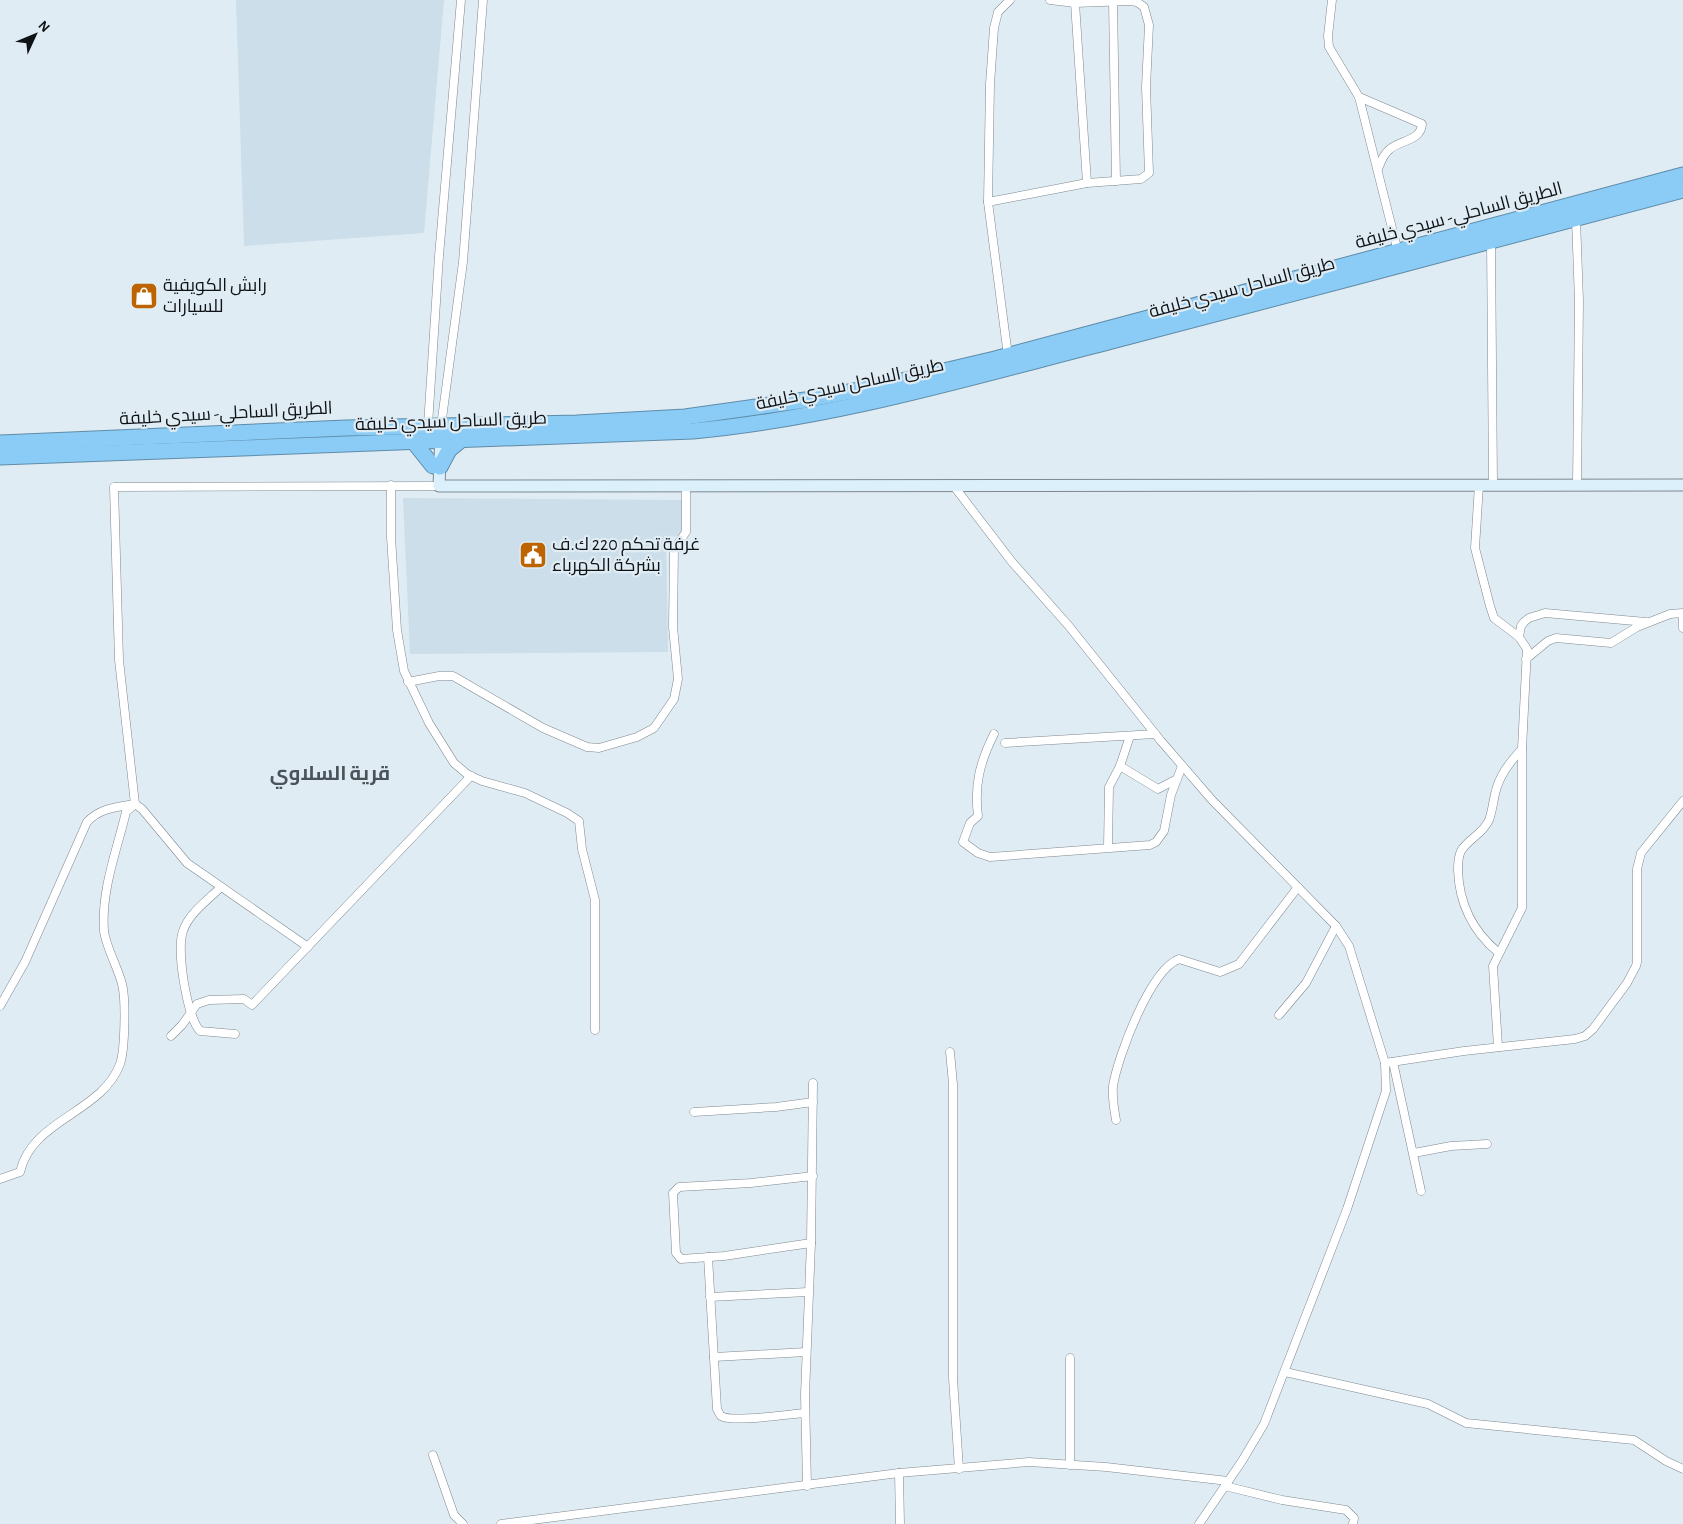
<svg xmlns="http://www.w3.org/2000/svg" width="1683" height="1524" viewBox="0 0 1683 1524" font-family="'Alegreya Sans',Cairo,sans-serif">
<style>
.built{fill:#cbdeea}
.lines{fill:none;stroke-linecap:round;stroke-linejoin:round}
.street-casing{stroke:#7e888f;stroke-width:9}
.secondary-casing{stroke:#7e888f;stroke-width:13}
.highway-casing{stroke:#5f8ba8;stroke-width:17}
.street{stroke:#fff;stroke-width:8}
.secondary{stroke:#dcf0fc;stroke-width:11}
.highway{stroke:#8accf6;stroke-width:15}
.labels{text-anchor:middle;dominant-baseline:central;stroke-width:4.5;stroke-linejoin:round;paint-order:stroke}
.street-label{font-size:18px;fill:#0f1316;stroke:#e0ecf4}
.poi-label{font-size:18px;fill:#0f1316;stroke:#e0ecf4;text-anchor:start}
.quarter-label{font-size:20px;font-weight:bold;fill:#495359;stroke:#e0ecf4}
</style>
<rect width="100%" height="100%" fill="#e0ecf4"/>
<!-- built -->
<g class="built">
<polygon points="236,0 444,0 424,233 244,246"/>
<polygon points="403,498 684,500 684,536 666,537 668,652 410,654"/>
</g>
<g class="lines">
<!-- street casing -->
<g class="street-casing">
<g id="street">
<polyline points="1332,0 1328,36 1329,47 1359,97 1398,252"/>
<polyline points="1113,1 1116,181"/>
<polyline points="1075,3 1087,183"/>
<path d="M1359,97L1422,124C1421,141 1400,140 1390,149C1383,154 1381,162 1378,169"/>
<polyline points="988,202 1087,183 1141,179 1149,173 1146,87 1149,25 1144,7 1137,2 1129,1 1075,3 1050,0"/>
<polyline points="1576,219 1579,301 1577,485"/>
<polyline points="1491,241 1493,485"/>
<polyline points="1008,356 988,202 990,84 994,28 998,12 1010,0"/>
<polyline points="428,425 439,256 461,0"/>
<polyline points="441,426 463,262 483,0"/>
<polyline points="391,485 391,537 397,630 404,671 429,723 454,763 467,774 482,781 525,793 567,813 579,821 582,849 595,900 595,1030"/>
<polyline points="953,485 1012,562 1068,625 1161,741 1212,800 1336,926 1349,946 1385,1063 1386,1091 1347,1209 1264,1424 1242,1461 1199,1524"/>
<polyline points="1479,485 1475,548 1490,606 1494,618 1519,637 1527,649 1522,749 1522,908 1493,966 1498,1047"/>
<polyline points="1519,637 1521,626 1524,622 1529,618 1545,613 1646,622"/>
<polyline points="1526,659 1548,641 1556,638 1611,643 1637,627 1670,614 1683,613 1683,628"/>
<polyline points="408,682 439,676 453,676 543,728 587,747 599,748 637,737 654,728 674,699 678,679 673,627 674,549 686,532 686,485"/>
<path d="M994,734C980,762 974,785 978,816L970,823L963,842L978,853L990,857L1150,845L1156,842L1164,831L1171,795L1182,766"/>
<polyline points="1130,736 1120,766 1158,789 1177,779"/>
<polyline points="1005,743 1155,734"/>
<polyline points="135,804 119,660 114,487 439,486"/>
<polyline points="1108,847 1109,787 1120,766"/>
<path d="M221,887C208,900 189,913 183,931C176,950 187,1017 200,1031L235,1034"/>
<path d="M1499,953C1473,932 1459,903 1458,870C1458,864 1458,857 1461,851C1468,839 1483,834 1489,820C1492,812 1493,803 1495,794C1499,776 1509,763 1522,749"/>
<path d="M0,1006L25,962L87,822C100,808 117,807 135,804L142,809L187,863L308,947"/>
<polyline points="1279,1015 1306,983 1336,926"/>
<polyline points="171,1036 182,1025 197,1004 209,1000 244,999 252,1005 471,776"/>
<polyline points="950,1052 953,1084 953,1378 959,1469"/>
<polyline points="1393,1062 1421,1191"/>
<polyline points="1385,1063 1464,1051 1575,1039 1585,1036 1593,1029 1627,983 1636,966 1637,962 1637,869 1641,853 1683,801"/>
<polyline points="694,1112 776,1107 813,1102"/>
<path d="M1116,1120C1114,1109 1112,1097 1113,1086C1118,1056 1150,970 1179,959L1220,972L1239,964L1298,887"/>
<polyline points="1414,1153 1451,1146 1487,1144"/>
<path d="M0,1179L20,1172C32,1119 102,1113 120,1064C125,1050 126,999 122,984C118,968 106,947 104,931C101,890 117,850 126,812L135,804"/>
<polyline points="811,1243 724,1256 681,1259 676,1253 673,1193 679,1187 751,1183 813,1176"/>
<path d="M708,1257L717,1409C717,1409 720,1415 721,1416C731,1423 790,1414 805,1413"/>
<polyline points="710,1297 808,1292"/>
<polyline points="714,1357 806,1352"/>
<polyline points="1070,1358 1070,1465"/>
<polyline points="1285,1372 1428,1404 1466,1423 1634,1440 1666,1461 1683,1469"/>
<polyline points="433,1455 454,1515 463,1524"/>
<polyline points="899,1473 900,1524"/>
<polyline points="807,1486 805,1395 811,1243 813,1083"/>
<polyline points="1225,1486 1282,1500 1346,1510 1354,1518 1353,1524"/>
<polyline points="501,1524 899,1473 1029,1462 1106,1467 1228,1481"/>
</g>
</g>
<!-- secondary casing -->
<g class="secondary-casing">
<polyline id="secondary" points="441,434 439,486 1683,485"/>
</g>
<!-- highway casing -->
<g class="highway-casing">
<g id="highway">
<polyline points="413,441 433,466"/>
<polyline points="0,443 346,428 577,423 685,417 805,400 880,386 995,359 1683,175"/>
<path d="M0,457L693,431C835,418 971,377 1108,342C1300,292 1491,241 1683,190"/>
<polyline points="440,467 449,450 461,440"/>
</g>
</g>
<!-- street -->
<use href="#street" class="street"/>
<!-- secondary -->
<use href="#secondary" class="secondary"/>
<!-- highway -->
<use href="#highway" class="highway"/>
</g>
<!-- icons -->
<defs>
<g id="shop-square" transform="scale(1.4375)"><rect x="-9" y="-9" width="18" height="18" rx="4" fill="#bd6400" stroke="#e0ecf4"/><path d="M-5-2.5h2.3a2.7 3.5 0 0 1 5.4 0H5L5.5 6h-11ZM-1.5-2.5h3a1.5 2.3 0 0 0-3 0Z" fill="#fff"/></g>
<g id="civic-square" transform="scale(1.4375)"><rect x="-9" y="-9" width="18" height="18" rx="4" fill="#bd6400" stroke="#e0ecf4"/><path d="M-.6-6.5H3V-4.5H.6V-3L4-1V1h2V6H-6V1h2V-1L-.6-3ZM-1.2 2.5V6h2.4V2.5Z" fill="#fff"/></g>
</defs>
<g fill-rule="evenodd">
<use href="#shop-square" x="144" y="296"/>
<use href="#civic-square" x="533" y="555"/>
</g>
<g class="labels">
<!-- street labels -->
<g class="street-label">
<text transform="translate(1459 216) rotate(-15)">الطريق الساحلي- سيدي خليفة</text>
<text transform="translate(1242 288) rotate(-15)">طريق الساحل سيدي خليفة</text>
<text transform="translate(850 385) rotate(-12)">طريق الساحل سيدي خليفة</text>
<text transform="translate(226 414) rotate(-3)">الطريق الساحلي- سيدي خليفة</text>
<text transform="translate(451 422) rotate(-2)">طريق الساحل سيدي خليفة</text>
</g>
<!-- poi labels -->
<g class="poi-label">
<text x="163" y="286">رابش الكويفية<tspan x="163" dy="21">للسيارات</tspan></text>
<text x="552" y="545">غرفة تحكم 220 ك.ف<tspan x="552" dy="21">بشركة الكهرباء</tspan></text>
</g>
<!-- quarter labels -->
<g class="quarter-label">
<text x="330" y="774">قرية السلاوي</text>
</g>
</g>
<!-- north arrow -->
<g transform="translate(35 35) rotate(46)" stroke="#e0ecf4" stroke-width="4" paint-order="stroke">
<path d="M0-4L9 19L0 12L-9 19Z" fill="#0f1316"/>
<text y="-8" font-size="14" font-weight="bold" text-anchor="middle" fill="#0f1316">N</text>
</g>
</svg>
